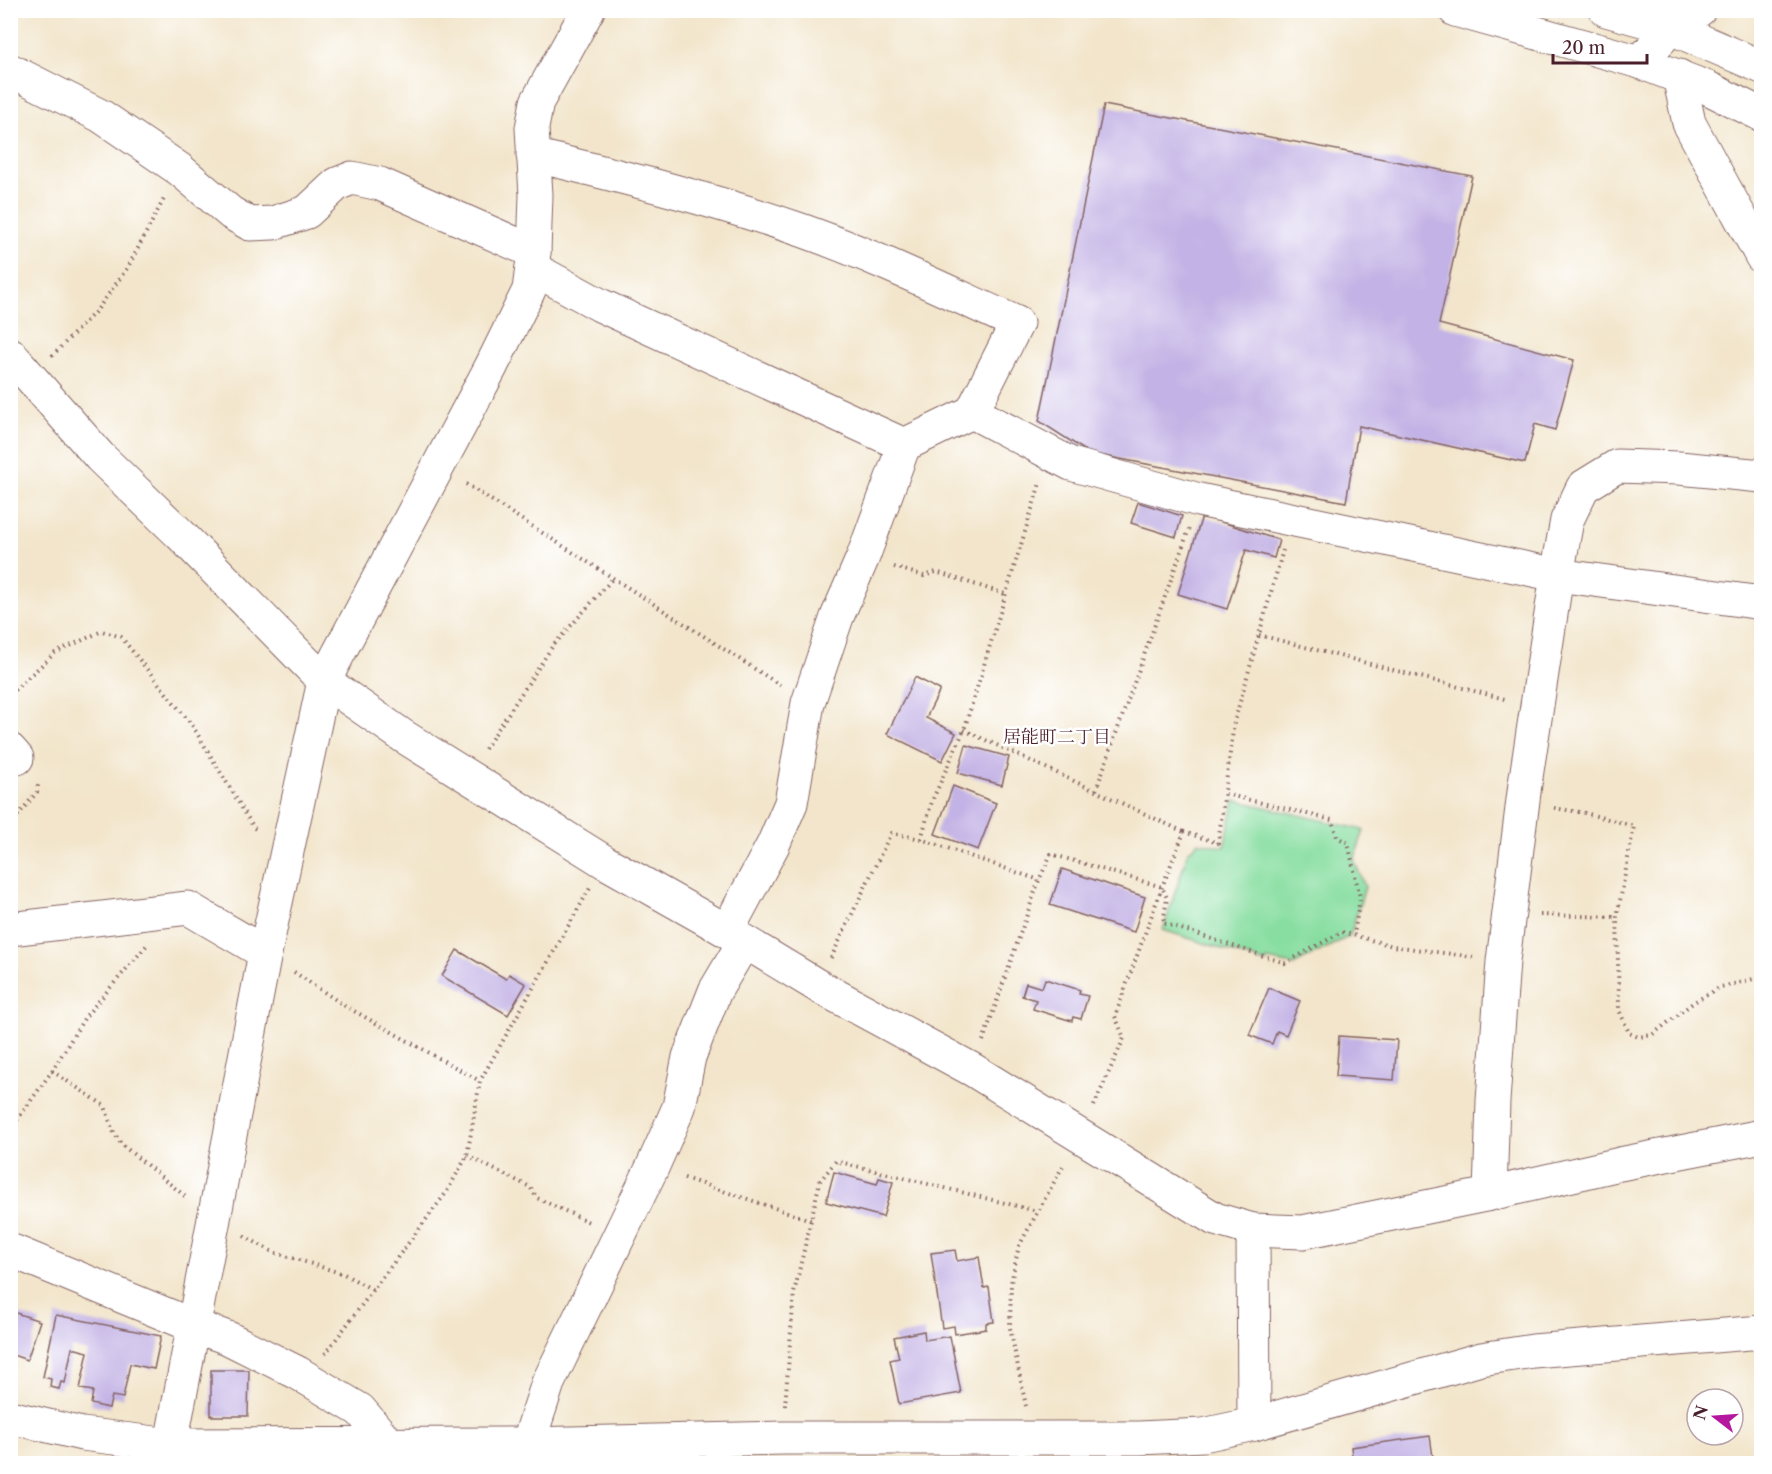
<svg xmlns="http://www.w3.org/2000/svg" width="1772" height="1474" viewBox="0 0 1772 1474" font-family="'Libre Caslon Text','Noto Serif JP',serif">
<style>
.green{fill:#88dea1;stroke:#697e66;stroke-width:1.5}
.building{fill:#c3b2e5}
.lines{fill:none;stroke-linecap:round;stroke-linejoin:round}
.minor-casing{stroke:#856463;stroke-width:35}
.tertiary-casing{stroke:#856463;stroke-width:35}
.trunk-casing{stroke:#856463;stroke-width:35}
.path{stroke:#856463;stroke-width:4;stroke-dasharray:1.5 4.5;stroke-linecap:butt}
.minor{stroke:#fff;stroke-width:33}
.tertiary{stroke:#fff;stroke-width:33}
.trunk{stroke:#fff;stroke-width:33}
.labels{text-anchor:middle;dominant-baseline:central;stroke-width:5;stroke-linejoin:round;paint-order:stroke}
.neighbourhood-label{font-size:18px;fill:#4a1f2b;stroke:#fff}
</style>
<rect width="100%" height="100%" fill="#fff"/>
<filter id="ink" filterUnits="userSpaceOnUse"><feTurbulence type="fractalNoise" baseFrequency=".0167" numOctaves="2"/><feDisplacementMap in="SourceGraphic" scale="12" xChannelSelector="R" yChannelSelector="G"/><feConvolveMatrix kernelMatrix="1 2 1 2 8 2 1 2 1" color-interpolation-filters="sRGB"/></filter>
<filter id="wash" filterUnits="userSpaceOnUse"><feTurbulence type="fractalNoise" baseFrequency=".008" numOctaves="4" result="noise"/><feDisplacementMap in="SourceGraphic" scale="24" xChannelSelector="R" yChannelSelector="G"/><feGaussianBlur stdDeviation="1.35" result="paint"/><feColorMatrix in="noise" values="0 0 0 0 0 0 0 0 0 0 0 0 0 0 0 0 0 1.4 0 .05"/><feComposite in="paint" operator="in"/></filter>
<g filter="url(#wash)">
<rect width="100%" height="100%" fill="#f2e5cb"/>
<!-- green -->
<polygon class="green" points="1235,800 1364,830 1354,860 1365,887 1350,936 1293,965 1267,960 1266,963 1163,930 1188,852 1198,842 1224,847"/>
<g id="blocks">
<!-- building -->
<g class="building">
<polygon points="1104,105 1472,176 1439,324 1574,360 1555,430 1535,424 1525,463 1359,426 1346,502 1089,453 1039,421"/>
<polygon points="1138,502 1182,516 1176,537 1131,523"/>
<polygon points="1202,516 1279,540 1274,558 1246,550 1227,609 1178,594"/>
<polygon points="915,677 940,690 926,718 956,733 942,761 887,734"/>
<polygon points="966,745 1009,757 1002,785 958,773"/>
<polygon points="953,786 996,803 978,850 935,834"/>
<polygon points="1062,869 1145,897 1134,932 1050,905"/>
<polygon points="457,950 506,979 509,974 526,984 508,1015 442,976"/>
<polygon points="1045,979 1080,990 1079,994 1088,996 1081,1019 1073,1017 1072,1021 1033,1009 1036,1000 1022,996 1026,983 1042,988"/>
<polygon points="1269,988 1300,1001 1286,1035 1277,1031 1272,1044 1249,1035"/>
<polygon points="1339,1036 1397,1040 1394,1080 1336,1076"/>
<polygon points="834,1172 877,1184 879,1178 893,1182 883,1217 826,1202"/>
<polygon points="955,1250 957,1261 979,1257 984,1288 989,1287 994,1322 986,1323 986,1329 955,1334 954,1326 942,1328 931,1253"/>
<polygon points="10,1311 40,1321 27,1360 10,1354"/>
<polygon points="56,1315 161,1336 154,1369 130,1364 123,1398 112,1396 109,1408 91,1404 93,1391 80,1389 88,1352 72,1348 65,1383 61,1382 59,1389 50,1387 51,1379 43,1377"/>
<polygon points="924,1331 925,1340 950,1336 961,1393 899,1404 890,1360 899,1358 894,1337"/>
<polygon points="211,1370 249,1370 248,1416 211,1416"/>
<polygon points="1430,1436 1434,1464 1353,1464 1351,1447"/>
</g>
</g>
</g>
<g filter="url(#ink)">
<use href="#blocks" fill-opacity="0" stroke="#856463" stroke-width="1.5"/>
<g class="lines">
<!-- minor casing -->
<g class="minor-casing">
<g id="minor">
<polyline points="10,70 101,116 179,169 231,213 250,224 273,223 307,212 337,184 352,178 380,184 534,252"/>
<polyline points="1679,76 1689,123 1762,257"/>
<path d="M533,155C624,177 715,200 804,231C877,257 946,291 1017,323L972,412L904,445L863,557L837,617L808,703L791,803L773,845L727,931"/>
<polyline points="532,268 600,305 904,445"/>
<polyline points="10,354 100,457 180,534 324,681 403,736 605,862 727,931 818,986 973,1070 1215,1219 1253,1230 1303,1232 1490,1194 1620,1164 1762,1136"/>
<polyline points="972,412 1071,464 1199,500 1557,575 1762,603"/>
<polyline points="10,750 17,758"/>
<polyline points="10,929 188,908 265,953"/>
<polyline points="1490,1194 1493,1101 1503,961 1525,784 1557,575 1567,520 1583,487 1617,466 1679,468 1762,476"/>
<polyline points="1253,1230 1254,1424"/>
<polyline points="10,1250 194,1326 228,1338 298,1373 360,1410 389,1444"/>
<polyline points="528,1444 548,1383 652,1168 679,1107 689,1057 715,991 744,942"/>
</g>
</g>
<!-- tertiary casing -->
<g class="tertiary-casing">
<g id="tertiary">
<polyline points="1640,62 1671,28 1699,10"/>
<polyline points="10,1417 82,1434 171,1445 528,1444 783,1438 1139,1438 1203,1435 1254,1424 1481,1359 1533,1351 1762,1332"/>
<polyline points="167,1464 265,953 324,681 491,367 529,290 534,252 536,195 532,128 537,102 588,10"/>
</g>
</g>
<!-- trunk casing -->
<g class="trunk-casing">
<g id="trunk">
<polyline points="1455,10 1640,62 1708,88 1762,115"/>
<polyline points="1606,10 1671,28 1762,67"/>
</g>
</g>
<!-- path -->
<g class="path">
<polyline points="52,356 97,310 128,267 165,197"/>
<polyline points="466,484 780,685"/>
<polyline points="894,567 924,576 936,572 1005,594"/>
<polyline points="1259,635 1505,699"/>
<polyline points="10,694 55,653 102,631 121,637 192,725 254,828 259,831"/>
<polyline points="964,730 1184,832"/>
<polyline points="485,749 552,647 614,577"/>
<polyline points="1096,790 1189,529"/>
<polyline points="1225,794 1332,820 1337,837 1348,843 1360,898 1354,934"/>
<polyline points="1554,808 1585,813 1634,826 1617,917 1619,1010 1629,1033 1638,1037 1652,1035 1694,1002 1721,987 1762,977"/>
<polyline points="10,825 37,792 38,784"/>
<polyline points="921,839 932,801 964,730 1040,483"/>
<polyline points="1540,915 1617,917"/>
<polyline points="831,958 891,833 921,839 1039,880"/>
<polyline points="294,972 345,1006 480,1081"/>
<polyline points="983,1041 1039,880 1051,854 1162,887 1167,898 1163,923 1285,963 1342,932 1393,946 1473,957"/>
<polyline points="52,1071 105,1106 112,1129 121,1144 186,1197"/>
<polyline points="1094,1106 1124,1038 1115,1016 1162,887 1184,832 1218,843 1234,723 1283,550"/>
<polyline points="10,1130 52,1071 85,1017 147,945"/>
<polyline points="467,1156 530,1187 537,1198 591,1223"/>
<polyline points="684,1178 811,1220"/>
<polyline points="244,1236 273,1252 344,1274 373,1290"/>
<polyline points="325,1354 446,1193 467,1156 480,1081 590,888"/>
<polyline points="785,1406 794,1293 820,1181 836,1161 1037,1211"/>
<polyline points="1026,1406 1010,1328 1011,1283 1019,1246 1064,1164"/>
</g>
<!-- minor -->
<use href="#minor" class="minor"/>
<!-- tertiary -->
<use href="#tertiary" class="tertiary"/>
<!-- trunk -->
<use href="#trunk" class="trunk"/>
</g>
</g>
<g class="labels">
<!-- neighbourhood labels -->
<g class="neighbourhood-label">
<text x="1057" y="737">居能町二丁目</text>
</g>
</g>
<!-- margin -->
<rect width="1772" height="1474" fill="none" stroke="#fff" stroke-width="36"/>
<!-- north arrow -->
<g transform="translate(1715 1417) rotate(287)"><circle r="28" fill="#ffffff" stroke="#b7a5aa" stroke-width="1.5"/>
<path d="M0-4.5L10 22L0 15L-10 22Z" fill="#b5179e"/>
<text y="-9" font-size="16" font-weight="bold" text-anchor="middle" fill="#4a1f2b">N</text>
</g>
<!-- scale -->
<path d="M1553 54v9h94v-9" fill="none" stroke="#4a1f2b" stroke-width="3"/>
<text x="1562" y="54" font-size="18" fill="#4a1f2b" stroke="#ffffff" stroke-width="4.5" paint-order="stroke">20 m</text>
</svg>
